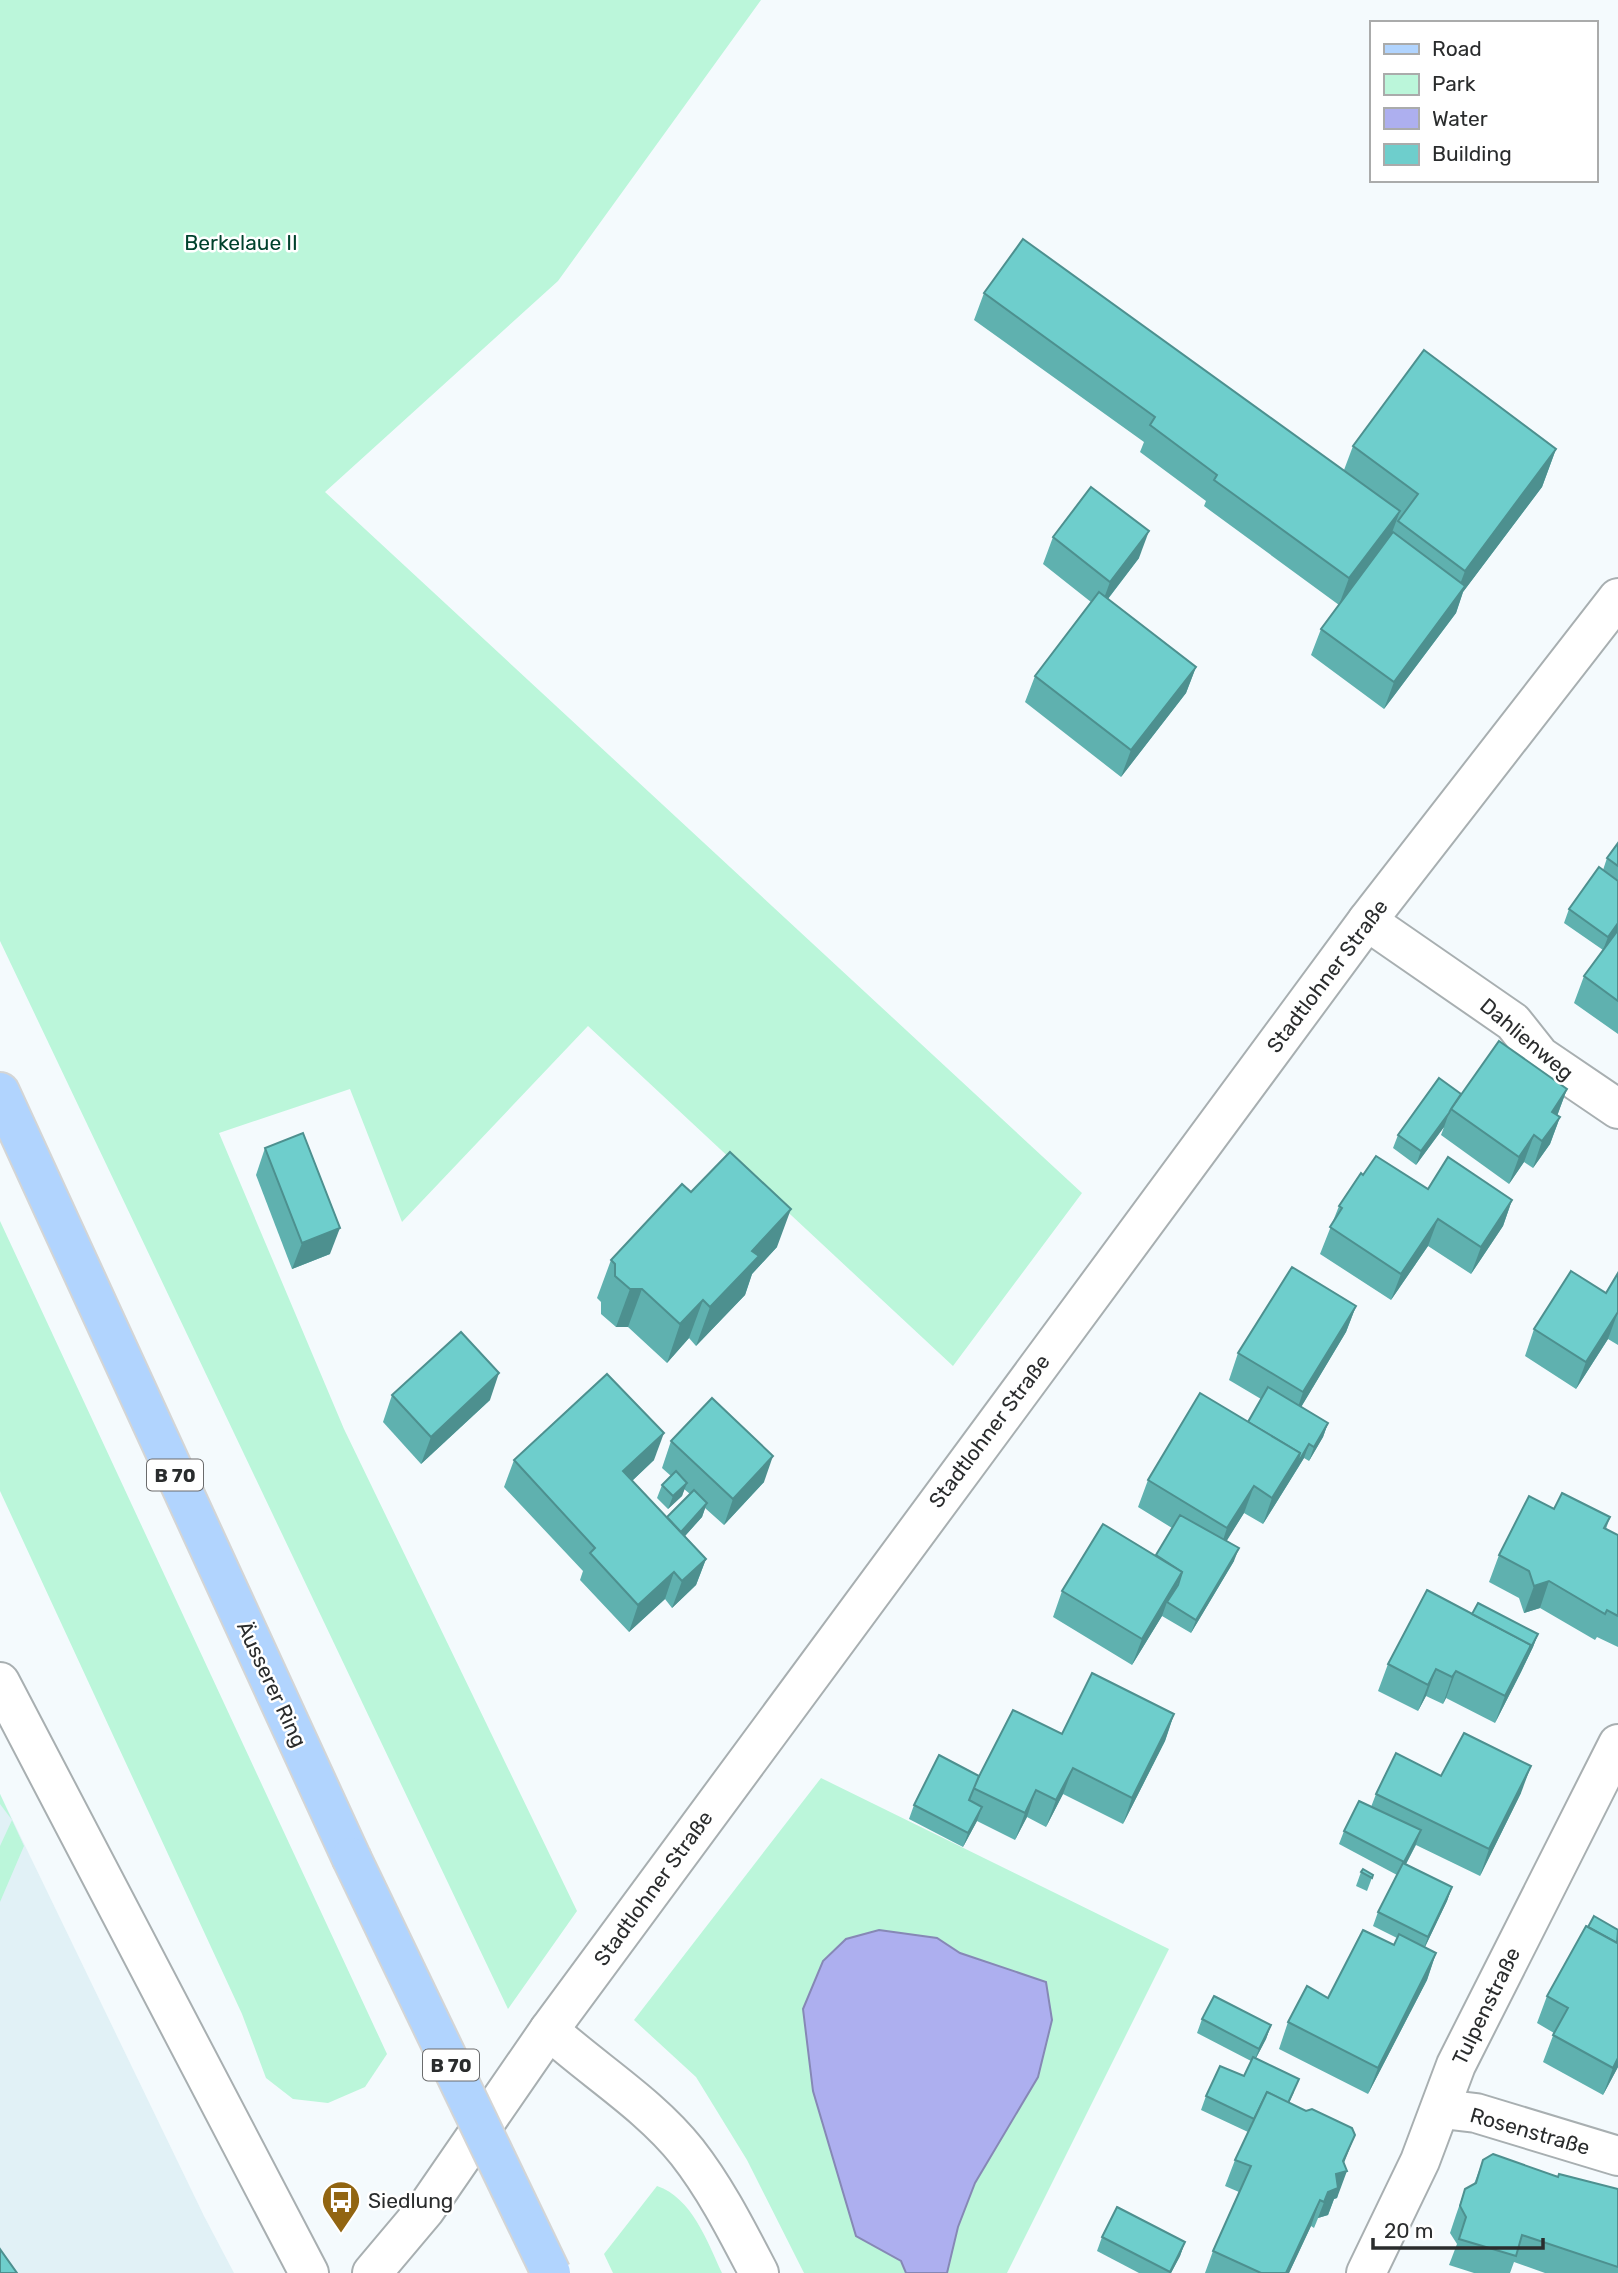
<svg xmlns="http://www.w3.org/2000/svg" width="1618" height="2273" viewBox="0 0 1618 2273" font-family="Rubik,sans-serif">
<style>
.built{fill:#e1f1f6}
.green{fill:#bbf6da}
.water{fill:#adafef;stroke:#8688b5;stroke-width:2}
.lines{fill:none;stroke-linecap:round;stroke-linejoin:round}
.minor-casing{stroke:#a8afb1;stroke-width:42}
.tertiary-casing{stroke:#a8afb1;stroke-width:42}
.primary-casing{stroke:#d4d5d5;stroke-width:42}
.minor{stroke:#fff;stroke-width:38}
.tertiary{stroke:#fff;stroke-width:38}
.primary{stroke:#b1d4fe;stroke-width:38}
.primary-bridge-casing{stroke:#d4d5d5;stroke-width:42;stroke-linecap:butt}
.primary-bridge{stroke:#b1d4fe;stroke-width:38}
.wall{fill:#5fb1af}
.shaded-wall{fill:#4d908f}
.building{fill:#6ececc;stroke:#4d908f;stroke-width:2}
.labels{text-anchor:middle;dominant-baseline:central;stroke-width:5;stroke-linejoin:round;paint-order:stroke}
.shield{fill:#fff;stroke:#6a6b6c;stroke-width:2}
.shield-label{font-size:19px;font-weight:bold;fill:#2a2c2d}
.park-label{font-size:21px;fill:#00422d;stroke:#fff}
.street-label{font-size:21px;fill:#2a2c2d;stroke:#fff}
.poi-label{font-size:21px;fill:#2a2c2d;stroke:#fff;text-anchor:start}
</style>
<rect width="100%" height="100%" fill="#f4fafd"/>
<!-- built -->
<polygon class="built" points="0,1794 204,2216 234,2273 0,2273"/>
<!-- green -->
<g class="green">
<polygon points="0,0 761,0 558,281 325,492 1082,1193 953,1366 588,1026 402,1222 350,1089 219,1133 344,1429 577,1911 508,2009 0,941"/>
<polygon points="0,1221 387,2054 365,2087 328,2103 293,2099 266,2078 242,2014 0,1491"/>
<polygon points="821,1778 1169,1949 1007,2273 947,2273 958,2227 975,2183 1038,2077 1045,1982 960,1953 937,1938 879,1930 846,1939 803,2009 813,2091 856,2236 901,2261 906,2273 804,2273 747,2160 696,2077 634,2020"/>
<polygon points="0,1794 24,1846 0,1902 0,1846 12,1820 0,1804"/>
<path d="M657,2186C692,2198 707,2241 722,2273H613L604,2254Z"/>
</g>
<!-- water -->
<polygon class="water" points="879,1930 937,1938 960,1953 1046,1982 1052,2020 1038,2077 975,2183 958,2227 947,2273 906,2273 901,2261 856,2236 813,2091 803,2009 823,1961 846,1939"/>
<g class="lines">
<!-- minor casing -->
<g class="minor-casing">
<g id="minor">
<polyline points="1367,921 1513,1022 1540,1056 1618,1109"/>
<polyline points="0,1682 309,2273"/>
<path d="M549,2030C593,2070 650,2105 687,2152C716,2189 737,2231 759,2273"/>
<polyline points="1442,2109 1476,2113 1618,2156"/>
<polyline points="1366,2273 1420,2161 1456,2065 1618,1744"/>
</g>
</g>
<!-- tertiary casing -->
<g class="tertiary-casing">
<polyline id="tertiary" points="372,2273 425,2210 549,2030 1367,921 1618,598"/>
</g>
<!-- primary casing -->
<g class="primary-casing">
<polyline id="primary" points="0,1092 351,1857"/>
</g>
<!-- minor -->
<use href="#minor" class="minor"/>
<!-- tertiary -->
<use href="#tertiary" class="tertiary"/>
<!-- primary -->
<use href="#primary" class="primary"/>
<!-- primary-bridge casing -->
<g class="primary-bridge-casing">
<polyline id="primary-bridge" points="351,1857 551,2273"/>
</g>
<!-- primary-bridge -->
<use href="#primary-bridge" class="primary-bridge"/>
</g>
<!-- wall -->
<g class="wall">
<polygon points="984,293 1344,470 1353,446 1556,449 1542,487 1463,592 1456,613 1384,709 1311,655 1321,629 1339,605 1204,506 1206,501 1140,452 1144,442 974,320"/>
<polygon points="1053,537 1139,558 1108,599 1196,667 1186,693 1121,777 1025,702 1035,676 1091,602 1043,564"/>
<polygon points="1618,843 1618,1034 1574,1003 1584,976 1603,950 1564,923 1569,909 1603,870 1607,858"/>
<polygon points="1567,1089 1557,1116 1560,1117 1550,1144 1533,1168 1524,1162 1509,1184 1441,1135 1444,1127 1416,1165 1393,1148 1398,1135 1461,1094"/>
<polygon points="265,1148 330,1254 292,1269 256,1175"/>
<polygon points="1363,1175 1428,1189 1512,1200 1503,1226 1471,1274 1428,1246 1391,1300 1320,1254 1339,1206"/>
<polygon points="691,1192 777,1247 752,1274 745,1295 696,1346 689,1338 667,1363 628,1327 616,1327 601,1314 601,1302 597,1298 611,1260"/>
<polygon points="1618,1273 1618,1345 1608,1339 1576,1389 1525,1356 1534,1329 1606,1293"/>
<polygon points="1356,1306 1346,1332 1301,1407 1328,1423 1323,1437 1309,1461 1304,1458 1263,1524 1244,1513 1226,1541 1234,1561 1191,1633 1162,1616 1132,1665 1053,1617 1062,1591 1156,1555 1172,1528 1138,1507 1148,1480 1248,1422 1261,1399 1229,1380 1238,1353"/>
<polygon points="392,1395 490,1400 421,1464 383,1422"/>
<polygon points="671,1441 764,1482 724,1525 705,1508 702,1517 685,1536 706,1559 696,1585 672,1608 665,1599 629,1632 580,1580 583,1571 504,1487 514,1460 654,1460 632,1481 667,1517 690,1494 684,1489 682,1496 668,1509 657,1498 662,1485 671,1476 662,1468"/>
<polygon points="1554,1509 1610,1517 1606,1529 1618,1535 1618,1647 1597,1637 1595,1640 1540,1608 1524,1613 1519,1598 1489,1582 1499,1555"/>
<polygon points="1472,1614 1538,1634 1533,1647 1521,1672 1495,1723 1446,1698 1443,1704 1426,1696 1418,1711 1378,1691 1388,1664"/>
<polygon points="1174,1714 1165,1741 1123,1824 1063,1794 1046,1827 1027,1817 1015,1840 977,1821 963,1847 909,1819 914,1805 979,1776 1062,1734"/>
<polygon points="1441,1776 1521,1793 1480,1876 1416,1845 1406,1864 1452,1887 1447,1901 1425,1947 1436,1953 1427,1980 1368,2094 1279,2049 1288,2022 1328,1998 1394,1945 1397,1938 1373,1926 1378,1912 1397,1875 1339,1844 1344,1831 1371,1807 1376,1794"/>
<polygon points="1361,1872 1373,1875 1367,1891 1356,1886"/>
<polygon points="1586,1926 1618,2067 1603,2095 1543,2062 1554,2033 1537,2023 1547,1996"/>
<polygon points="1202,2019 1271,2025 1266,2039 1256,2058 1294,2092 1289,2103 1344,2165 1337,2198 1334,2199 1328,2215 1318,2218 1314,2228 1311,2226 1289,2273 1205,2273 1213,2251 1239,2192 1225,2186 1235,2160 1248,2132 1201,2110 1206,2096 1244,2076 1251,2061 1197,2033"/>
<polygon points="1483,2160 1618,2189 1618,2273 1545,2273 1514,2262 1510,2273 1474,2273 1449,2265 1457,2244 1450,2233 1456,2215 1465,2189 1474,2184"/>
<polygon points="1102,2237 1185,2242 1180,2256 1171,2273 1139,2273 1097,2251"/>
</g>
<!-- shaded-wall -->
<g class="shaded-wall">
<polygon points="1556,449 1542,487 1463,592 1456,613 1384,709 1394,682 1453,603 1465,571"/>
<polygon points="1400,511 1390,538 1339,605 1349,578"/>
<polygon points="1149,531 1139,558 1100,609 1110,582"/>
<polygon points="1196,667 1186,693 1121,777 1131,750"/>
<polygon points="1618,923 1618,930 1603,950 1608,937"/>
<polygon points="1567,1089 1557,1116 1552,1112"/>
<polygon points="1449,1113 1444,1127 1416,1165 1421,1151"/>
<polygon points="1560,1117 1550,1144 1533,1168 1542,1141"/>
<polygon points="1534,1135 1524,1162 1509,1184 1519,1157"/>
<polygon points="1512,1200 1503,1226 1471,1274 1481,1247"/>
<polygon points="791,1209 777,1247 752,1274 745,1295 696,1346 710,1307 752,1251"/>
<polygon points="1438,1219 1428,1246 1391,1300 1401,1274"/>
<polygon points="340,1228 330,1254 292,1269 302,1243"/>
<polygon points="630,1289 642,1289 628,1327 616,1327"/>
<polygon points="703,1300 689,1338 667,1363 680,1324"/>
<polygon points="1356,1306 1346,1332 1294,1419 1303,1392"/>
<polygon points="1618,1312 1608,1339 1576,1389 1586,1362"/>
<polygon points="499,1373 490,1400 421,1464 431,1437"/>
<polygon points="1328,1423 1323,1437 1309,1461 1314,1447"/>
<polygon points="664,1433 654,1460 614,1498 623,1471"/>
<polygon points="1309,1444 1304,1458 1263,1524 1272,1498 1300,1453"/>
<polygon points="773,1456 764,1482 724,1525 733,1499"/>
<polygon points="687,1483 682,1496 668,1509 673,1496"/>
<polygon points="1254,1486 1244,1513 1218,1555 1227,1528"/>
<polygon points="707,1503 702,1517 676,1546 681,1532"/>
<polygon points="1239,1548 1234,1561 1191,1633 1196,1620"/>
<polygon points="706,1559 696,1585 672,1608 682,1581"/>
<polygon points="674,1572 665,1599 629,1632 638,1605"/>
<polygon points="1182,1572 1170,1603 1167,1602 1162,1616 1132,1665 1142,1639"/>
<polygon points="1549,1581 1540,1608 1524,1613 1534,1586"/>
<polygon points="1538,1634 1533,1647 1521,1672 1495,1723 1505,1696"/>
<polygon points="1436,1669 1426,1696 1418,1711 1428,1685"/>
<polygon points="1456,1671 1446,1698 1443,1704 1452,1677"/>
<polygon points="1174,1714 1165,1741 1123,1824 1132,1798"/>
<polygon points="1531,1766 1521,1793 1480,1876 1489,1849"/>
<polygon points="1073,1768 1063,1794 1046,1827 1056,1800"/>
<polygon points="1036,1790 1027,1817 1015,1840 1025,1813"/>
<polygon points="982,1807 977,1821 963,1847 968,1833"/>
<polygon points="1421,1830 1416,1844 1400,1876 1404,1862"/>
<polygon points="1452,1887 1447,1901 1423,1951 1428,1937"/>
<polygon points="1436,1953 1427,1980 1368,2094 1378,2068"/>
<polygon points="1271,2025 1266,2039 1254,2062 1259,2049"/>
<polygon points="1618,2058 1618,2067 1603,2095 1613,2068"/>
<polygon points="1355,2135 1340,2173 1347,2171 1337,2198 1334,2199 1328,2215 1318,2218 1314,2228 1328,2192"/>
<polygon points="1320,2200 1311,2226 1289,2273 1286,2273"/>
<polygon points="1185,2242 1180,2256 1171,2273 1169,2273"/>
</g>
<!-- building -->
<g class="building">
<polygon points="1023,239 1400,511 1349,578 1214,480 1217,475 1150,425 1155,417 984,293"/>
<polygon points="1424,350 1556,449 1465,571 1398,521 1418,494 1353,446"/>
<polygon points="1091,487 1149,531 1110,582 1053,537"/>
<polygon points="1393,532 1465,586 1394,682 1321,629"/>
<polygon points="1099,592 1196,667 1131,750 1035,676"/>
<polygon points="1618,843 1618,866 1607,858"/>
<polygon points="1599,867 1618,881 1618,923 1608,937 1569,909"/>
<polygon points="1618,930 1618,1001 1584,976"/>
<polygon points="1499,1041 1567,1089 1552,1112 1560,1117 1542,1141 1534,1135 1519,1157 1451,1109"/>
<polygon points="1439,1078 1461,1094 1451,1109 1449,1113 1421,1151 1398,1135"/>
<polygon points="303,1133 340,1228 302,1243 265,1148"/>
<polygon points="730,1152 791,1209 752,1251 759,1256 710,1307 703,1300 680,1324 642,1289 630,1289 615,1276 615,1264 611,1260 682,1184 691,1192"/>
<polygon points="1376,1156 1428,1189 1448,1157 1512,1200 1481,1247 1438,1219 1401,1274 1330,1227 1342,1208 1339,1206 1361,1173 1363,1175"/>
<polygon points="1292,1267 1356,1306 1303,1392 1238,1353"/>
<polygon points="1571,1271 1606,1293 1618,1273 1618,1312 1586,1362 1534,1329"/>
<polygon points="461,1332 499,1373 431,1437 392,1395"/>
<polygon points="607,1374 664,1433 623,1471 706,1559 682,1581 674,1572 638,1605 590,1553 595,1548 514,1460"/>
<polygon points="1268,1387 1328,1423 1314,1447 1309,1444 1296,1466 1300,1453 1248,1422"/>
<polygon points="1200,1393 1300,1453 1272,1498 1254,1486 1227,1528 1148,1480"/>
<polygon points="712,1398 773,1456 733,1499 671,1441"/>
<polygon points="676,1471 687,1483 673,1496 662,1485"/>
<polygon points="694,1490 707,1503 681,1532 667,1517"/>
<polygon points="1562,1493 1610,1517 1604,1528 1618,1535 1618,1616 1607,1610 1605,1614 1549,1581 1534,1586 1529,1571 1499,1555 1529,1496 1554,1509"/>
<polygon points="1180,1515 1239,1548 1196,1620 1167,1602 1178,1585 1182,1572 1156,1555"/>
<polygon points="1103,1524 1182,1572 1142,1639 1062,1591"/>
<polygon points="1427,1590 1531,1645 1505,1696 1456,1671 1452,1677 1436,1669 1428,1685 1388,1664"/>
<polygon points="1478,1603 1538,1634 1529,1651 1531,1645 1472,1614"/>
<polygon points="1092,1673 1174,1714 1132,1798 1073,1768 1056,1800 1036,1790 1025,1813 973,1788 1013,1710 1062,1734"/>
<polygon points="1464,1733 1531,1766 1489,1849 1376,1794 1396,1753 1441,1776"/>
<polygon points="939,1755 979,1776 969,1800 982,1807 968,1833 914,1805"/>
<polygon points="1359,1801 1421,1830 1404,1862 1344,1831"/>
<polygon points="1403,1863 1452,1887 1428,1937 1378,1912"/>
<polygon points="1363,1869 1373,1875 1372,1878 1361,1872"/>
<polygon points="1594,1916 1618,1930 1617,1943 1588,1927"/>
<polygon points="1586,1926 1617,1943 1618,1942 1618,2058 1613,2068 1553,2035 1568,2008 1547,1996"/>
<polygon points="1363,1930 1394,1945 1399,1934 1436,1953 1378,2068 1288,2022 1307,1986 1328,1998"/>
<polygon points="1214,1996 1271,2025 1259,2049 1202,2019"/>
<polygon points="1253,2057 1299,2079 1288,2103 1267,2092 1254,2119 1206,2096 1220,2066 1244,2076"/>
<polygon points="1267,2092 1306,2111 1312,2109 1352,2128 1355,2135 1343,2161 1347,2171 1336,2174 1338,2188 1328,2192 1324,2202 1320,2200 1286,2273 1261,2273 1213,2251 1251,2166 1235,2160"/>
<polygon points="1493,2154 1558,2177 1559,2174 1618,2189 1618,2267 1522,2235 1516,2256 1459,2239 1466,2217 1460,2206 1465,2189 1476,2183 1483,2160"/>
<polygon points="1117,2207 1185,2242 1170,2272 1102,2237"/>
<polygon points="0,2249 17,2273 0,2273"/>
</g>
<!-- icons -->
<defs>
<g id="bus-pin" transform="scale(2.0125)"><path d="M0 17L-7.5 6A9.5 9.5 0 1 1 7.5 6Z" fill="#926511" stroke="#fff"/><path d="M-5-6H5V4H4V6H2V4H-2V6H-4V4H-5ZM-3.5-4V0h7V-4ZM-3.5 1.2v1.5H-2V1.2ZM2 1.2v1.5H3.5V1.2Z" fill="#fff"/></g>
</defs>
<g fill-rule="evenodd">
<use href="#bus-pin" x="341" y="2200"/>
</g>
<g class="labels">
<!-- shield labels -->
<g class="shield">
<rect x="147" y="1459.5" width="56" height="31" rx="5"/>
<rect x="423" y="2049.5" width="56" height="31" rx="5"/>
</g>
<g class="shield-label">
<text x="175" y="1475">B 70</text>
<text x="451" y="2065">B 70</text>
</g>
<!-- park labels -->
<g class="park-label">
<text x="241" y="242">Berkelaue II</text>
</g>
<!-- street labels -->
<g class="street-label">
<text transform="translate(1327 976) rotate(-53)">Stadtlohner Straße</text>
<text transform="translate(1527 1039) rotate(40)">Dahlienweg</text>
<text transform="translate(989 1431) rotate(-53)">Stadtlohner Straße</text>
<text transform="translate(272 1684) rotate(65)">Äusserer Ring</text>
<text transform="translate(653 1888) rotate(-54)">Stadtlohner Straße</text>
<text transform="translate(1486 2006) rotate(-64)">Tulpenstraße</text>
<text transform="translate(1530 2131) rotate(16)">Rosenstraße</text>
</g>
<!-- poi labels -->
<g class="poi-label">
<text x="368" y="2200">Siedlung</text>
</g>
</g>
<!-- legend -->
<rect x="1370" y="21" width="228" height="161" fill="#ffffff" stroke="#aaabab" stroke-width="2"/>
<rect x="1384" y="44" width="35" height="10" fill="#b1d4fe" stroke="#aaabab" stroke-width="2"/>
<text x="1432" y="56" font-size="21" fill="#2a2c2d">Road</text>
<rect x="1384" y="74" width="35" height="21" fill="#bbf6da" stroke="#aaabab" stroke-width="2"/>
<text x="1432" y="91" font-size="21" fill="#2a2c2d">Park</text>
<rect x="1384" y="108" width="35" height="21" fill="#adafef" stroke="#aaabab" stroke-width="2"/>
<text x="1432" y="126" font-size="21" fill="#2a2c2d">Water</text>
<rect x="1384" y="144" width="35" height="21" fill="#6ececc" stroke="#aaabab" stroke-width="2"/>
<text x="1432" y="161" font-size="21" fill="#2a2c2d">Building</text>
<!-- scale -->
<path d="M1373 2238v10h170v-10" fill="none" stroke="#2a2c2d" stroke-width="3.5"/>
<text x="1384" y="2238" font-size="21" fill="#2a2c2d" stroke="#ffffff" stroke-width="5" paint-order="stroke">20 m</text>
</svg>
